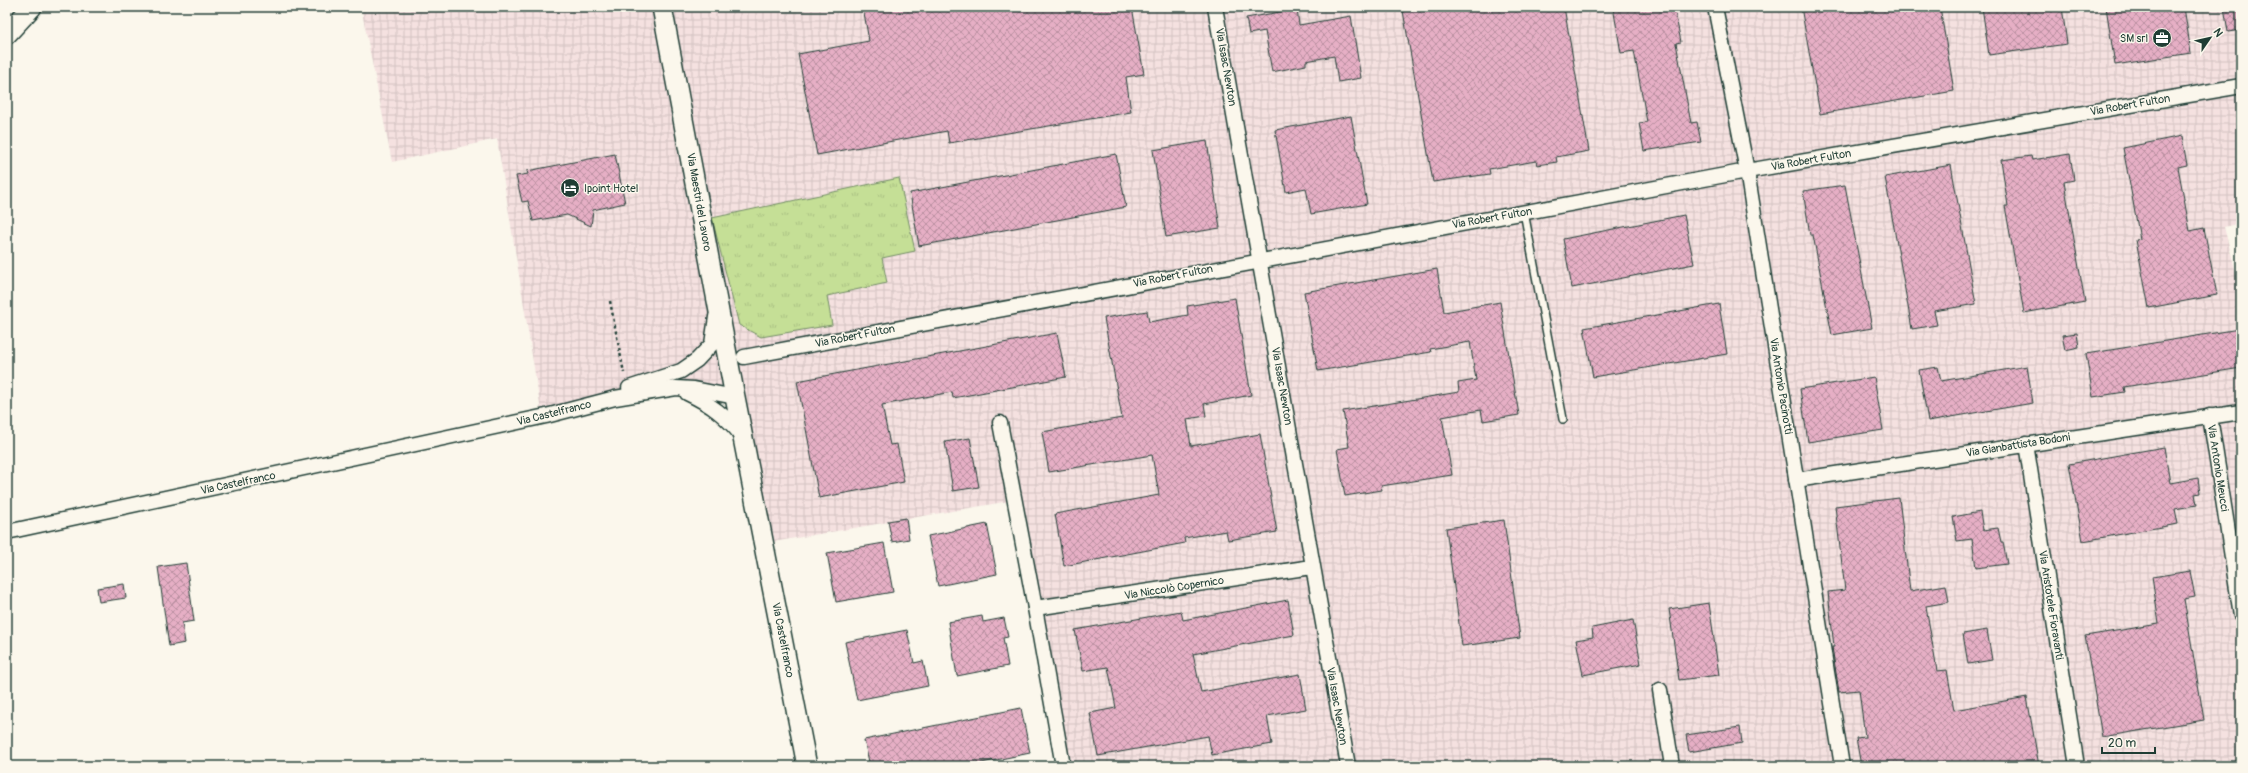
<svg xmlns="http://www.w3.org/2000/svg" width="2248" height="773" viewBox="0 0 2248 773" font-family="Pangolin,sans-serif">
<style>
.industrial{fill:url(#industrial-grid)}
.grass{fill:url(#grass-tufts);stroke:#728e65}
.building{fill:url(#building-cross-hatch);stroke:#1f3d34}
.lines{fill:none;stroke-linecap:round;stroke-linejoin:round}
.lane-casing{stroke:#1f3d34;stroke-width:10}
.street-casing{stroke:#1f3d34;stroke-width:17}
.secondary-casing{stroke:#1f3d34;stroke-width:22}
.path{stroke:#1f3d34;stroke-width:2.5;stroke-dasharray:3 3;stroke-linecap:butt}
.lane{stroke:#fbf7ec;stroke-width:7}
.street{stroke:#fbf7ec;stroke-width:14}
.secondary{stroke:#fbf7ec;stroke-width:19}
.labels{text-anchor:middle;dominant-baseline:central;stroke-width:3;stroke-linejoin:round;paint-order:stroke}
.poi-label{font-size:11px;fill:#1f3d34;stroke:#fbf7ec;text-anchor:end}
.street-label{font-size:11px;fill:#1f3d34;stroke:#fbf7ec}
</style>
<defs>
<pattern id="industrial-grid" width="8" height="8" patternUnits="userSpaceOnUse"><rect width="8" height="8" fill="#f5e1e0"/><path d="M0 4h8M4 0v8" fill="none" stroke="#d2c2c1"/></pattern>
<pattern id="grass-tufts" width="24" height="20" patternUnits="userSpaceOnUse"><rect width="24" height="20" fill="#c5df96"/><path d="M3 7l-1-3M5 7V3M7 7l1-3M15 17l-1-3M17 17v-4M19 17l1-3" fill="none" stroke="#a9c082"/></pattern>
<pattern id="building-cross-hatch" width="8" height="8" patternUnits="userSpaceOnUse"><rect width="8" height="8" fill="#e6afc5"/><path d="M0 0l8 8M0 8l8-8" fill="none" stroke="#ba90a1"/></pattern>
</defs>
<rect width="100%" height="100%" fill="#fbf7ec"/>
<filter id="ink" filterUnits="userSpaceOnUse"><feTurbulence type="fractalNoise" baseFrequency=".025" numOctaves="2"/><feDisplacementMap in="SourceGraphic" scale="8" xChannelSelector="R" yChannelSelector="G"/><feConvolveMatrix kernelMatrix="1 2 1 2 8 2 1 2 1" color-interpolation-filters="sRGB"/></filter>
<g filter="url(#ink)">
<!-- industrial -->
<polygon class="industrial" points="361,7 2241,7 2241,223 2224,227 2241,292 2241,766 1062,766 1010,501 755,545 725,391 575,408 542,417 497,139 392,162"/>
<!-- grass -->
<polygon class="grass" points="899,178 915,251 882,258 887,283 827,296 832,325 761,337 739,325 712,218"/>
<!-- building -->
<g class="building">
<polygon points="863,7 1132,7 1144,74 1126,77 1131,112 949,143 947,131 817,155 798,54 869,41"/>
<polygon points="1426,7 1564,7 1589,151 1556,157 1557,162 1537,165 1536,161 1489,169 1490,174 1433,182 1403,11"/>
<polygon points="1613,7 1674,7 1681,42 1676,43 1691,123 1697,122 1701,142 1644,151 1639,123 1647,122 1634,51 1621,53"/>
<polygon points="1801,7 1940,7 1954,91 1820,114"/>
<polygon points="1982,7 2062,7 2067,44 1989,55"/>
<polygon points="2106,7 2184,7 2191,53 2115,65"/>
<polygon points="2224,7 2241,7 2241,30 2228,32"/>
<polygon points="1297,9 1299,25 1351,16 1361,78 1338,82 1334,56 1306,61 1306,65 1272,72 1265,31 1249,34 1246,18"/>
<polygon points="1351,116 1367,204 1311,214 1306,188 1286,192 1275,130"/>
<polygon points="2182,136 2187,165 2178,167 2190,231 2204,228 2217,295 2149,308 2136,240 2140,239 2123,148"/>
<polygon points="1207,141 1220,228 1166,237 1153,150"/>
<polygon points="615,154 625,203 593,210 591,226 567,215 533,221 528,201 522,202 516,176 528,174 527,171"/>
<polygon points="1116,154 1126,207 919,246 910,193"/>
<polygon points="2070,154 2074,180 2064,182 2085,302 2024,313 2005,206 2008,206 2001,160 2031,156 2032,160"/>
<polygon points="1951,165 1976,304 1934,311 1937,325 1912,329 1885,177"/>
<polygon points="1845,185 1872,328 1832,335 1813,235 1810,235 1803,191"/>
<polygon points="1684,215 1694,264 1572,288 1563,239"/>
<polygon points="1437,269 1444,312 1500,302 1519,415 1483,421 1481,410 1442,417 1452,475 1381,486 1382,490 1345,496 1337,449 1349,447 1343,411 1459,392 1458,383 1476,380 1470,342 1430,349 1431,352 1318,371 1304,292"/>
<polygon points="1235,298 1251,395 1204,404 1206,416 1187,419 1191,446 1260,434 1277,532 1228,540 1226,531 1184,538 1185,543 1064,566 1055,514 1159,495 1152,455 1049,472 1042,432 1122,418 1104,318 1147,311 1149,322 1188,315 1187,306"/>
<polygon points="1719,304 1727,354 1593,377 1584,328"/>
<polygon points="2239,329 2241,368 2124,387 2125,392 2093,397 2086,354"/>
<polygon points="1057,333 1066,377 953,398 952,392 882,405 890,445 897,444 904,482 819,498 797,381"/>
<polygon points="2077,333 2079,347 2065,350 2062,335"/>
<polygon points="2027,366 2033,403 1928,421 1919,370 1938,367 1941,381"/>
<polygon points="1874,377 1883,430 1808,442 1800,389"/>
<polygon points="970,438 979,487 953,491 945,442"/>
<polygon points="2164,447 2170,483 2198,478 2200,493 2195,494 2197,505 2175,509 2178,524 2083,541 2069,464"/>
<polygon points="1899,498 1910,591 1946,585 1949,602 1926,606 1937,671 1947,670 1954,710 2027,697 2039,766 1861,766 1856,738 1865,737 1859,690 1839,692 1832,647 1834,647 1828,592 1845,590 1835,506"/>
<polygon points="1980,512 1983,530 1998,528 2001,542 2003,542 2007,564 1976,568 1972,539 1957,541 1953,517"/>
<polygon points="906,518 909,539 892,542 888,521"/>
<polygon points="1504,520 1520,638 1462,646 1446,528"/>
<polygon points="987,524 997,574 938,586 928,536"/>
<polygon points="884,543 893,592 836,602 827,553"/>
<polygon points="186,563 194,621 182,623 185,643 169,646 158,567"/>
<polygon points="2190,571 2195,597 2184,599 2204,720 2102,737 2085,636 2159,624 2152,577"/>
<polygon points="124,584 126,598 99,602 97,588"/>
<polygon points="1288,600 1294,635 1193,654 1201,692 1300,674 1306,709 1267,716 1272,744 1212,755 1208,736 1098,756 1090,713 1116,708 1108,667 1083,671 1075,630 1181,611 1183,620"/>
<polygon points="1709,603 1719,675 1679,680 1669,609"/>
<polygon points="982,616 983,622 1004,618 1008,637 1003,638 1008,666 957,676 948,622"/>
<polygon points="1633,620 1641,664 1583,675 1576,640 1593,637 1592,628"/>
<polygon points="907,630 914,663 923,661 928,686 857,700 845,642"/>
<polygon points="1987,630 1992,660 1968,664 1963,634"/>
<polygon points="1021,708 1030,753 967,766 870,766 864,740"/>
<polygon points="1740,727 1742,743 1689,752 1686,735"/>
</g>
<g class="lines">
<!-- lane casing -->
<g class="lane-casing">
<polyline id="lane" points="1524,212 1563,419"/>
</g>
<!-- street casing -->
<g class="street-casing">
<g id="street">
<polyline points="1215,7 1348,766"/>
<polyline points="1715,7 1747,171 1842,766"/>
<polyline points="744,357 1747,171 2241,86"/>
<polyline points="629,388 681,371 697,360 712,344 716,317"/>
<path d="M687,393C712,405 725,415 742,436"/>
<polyline points="2210,416 2241,615"/>
<polyline points="1000,423 1035,608"/>
<polyline points="2026,444 2077,766"/>
<polyline points="1796,480 2241,412"/>
<polyline points="7,532 546,416 615,398 676,388 694,389 735,397"/>
<polyline points="1660,690 1672,766"/>
<polyline points="1063,766 1035,608 1312,567"/>
</g>
</g>
<!-- secondary casing -->
<g class="secondary-casing">
<g id="secondary">
<polyline points="662,7 735,397 807,766"/>
<polyline points="7,34 32,7"/>
</g>
</g>
<!-- path -->
<polyline class="path" points="610,301 624,373"/>
<!-- lane -->
<use href="#lane" class="lane"/>
<!-- street -->
<use href="#street" class="street"/>
<!-- secondary -->
<use href="#secondary" class="secondary"/>
</g>
</g>
<!-- icons -->
<defs>
<g id="office-disc" transform="scale(1)"><circle r="9.5" fill="#1f3d34" stroke="#fbf7ec"/><path d="M-6-3h4V-5.5h4V-3h4V5H-6ZM-1-4.5V-3h2v-1.5ZM-6 0V1H6V0Z" fill="#fff"/></g>
<g id="hotel-disc" transform="scale(1)"><circle r="9.5" fill="#1f3d34" stroke="#fbf7ec"/><path d="M-6-4.5h1.5V1H6V5H4.5V3h-9V5H-6ZM-4 0a1.8 1.8 0 1 1 3.6 0ZM.5 0V-2.5h3Q6-2.5 6 0Z" fill="#fff"/></g>
</defs>
<g fill-rule="evenodd">
<use href="#office-disc" x="2162" y="38"/>
<use href="#hotel-disc" x="570" y="188"/>
</g>
<g class="labels">
<!-- poi labels -->
<g class="poi-label">
<text x="2148" y="38">SM srl</text>
<text x="584" y="188" text-anchor="start">Ipoint Hotel</text>
</g>
<!-- street labels -->
<g class="street-label">
<text transform="translate(1226 67) rotate(80)">Via Isaac Newton</text>
<text transform="translate(2130 105) rotate(-10)">Via Robert Fulton</text>
<text transform="translate(1811 160) rotate(-10)">Via Robert Fulton</text>
<text transform="translate(699 202) rotate(80)">Via Maestri del Lavoro</text>
<text transform="translate(1492 218) rotate(-10)">Via Robert Fulton</text>
<text transform="translate(1173 276) rotate(-11)">Via Robert Fulton</text>
<text transform="translate(855 336) rotate(-11)">Via Robert Fulton</text>
<text transform="translate(1282 386) rotate(80)">Via Isaac Newton</text>
<text transform="translate(1781 386) rotate(81)">Via Antonio Pacinotti</text>
<text transform="translate(554 413) rotate(-14)">Via Castelfranco</text>
<text transform="translate(2018 445) rotate(-9)">Via Gianbattista Bodoni</text>
<text transform="translate(2218 468) rotate(81)">Via Antonio Meucci</text>
<text transform="translate(238 483) rotate(-12)">Via Castelfranco</text>
<text transform="translate(1174 588) rotate(-9)">Via Niccolò Copernico</text>
<text transform="translate(2051 605) rotate(81)">Via Aristotele Fioravanti</text>
<text transform="translate(783 640) rotate(79)">Via Castelfranco</text>
<text transform="translate(1337 706) rotate(80)">Via Isaac Newton</text>
</g>
</g>
<!-- margin -->
<rect width="2248" height="773" fill="none" stroke="#fbf7ec" stroke-width="24"/>
<rect x="12" y="12" width="2224" height="749" fill="none" stroke="#1f3d34" stroke-width="1.5" filter="url(#ink)"/>
<!-- north arrow -->
<g transform="translate(2210 38) rotate(56)" stroke="#fbf7ec" stroke-width="3" paint-order="stroke">
<path d="M0-3L7 15L0 10L-7 15Z" fill="#1f3d34"/>
<text y="-6" font-size="11" font-weight="bold" text-anchor="middle" fill="#1f3d34">N</text>
</g>
<!-- scale -->
<path d="M2102 747v6h53v-6" fill="none" stroke="#1f3d34" stroke-width="2"/>
<text x="2108" y="747" font-size="12" fill="#1f3d34" stroke="#fbf7ec" stroke-width="3" paint-order="stroke">20 m</text>
</svg>
